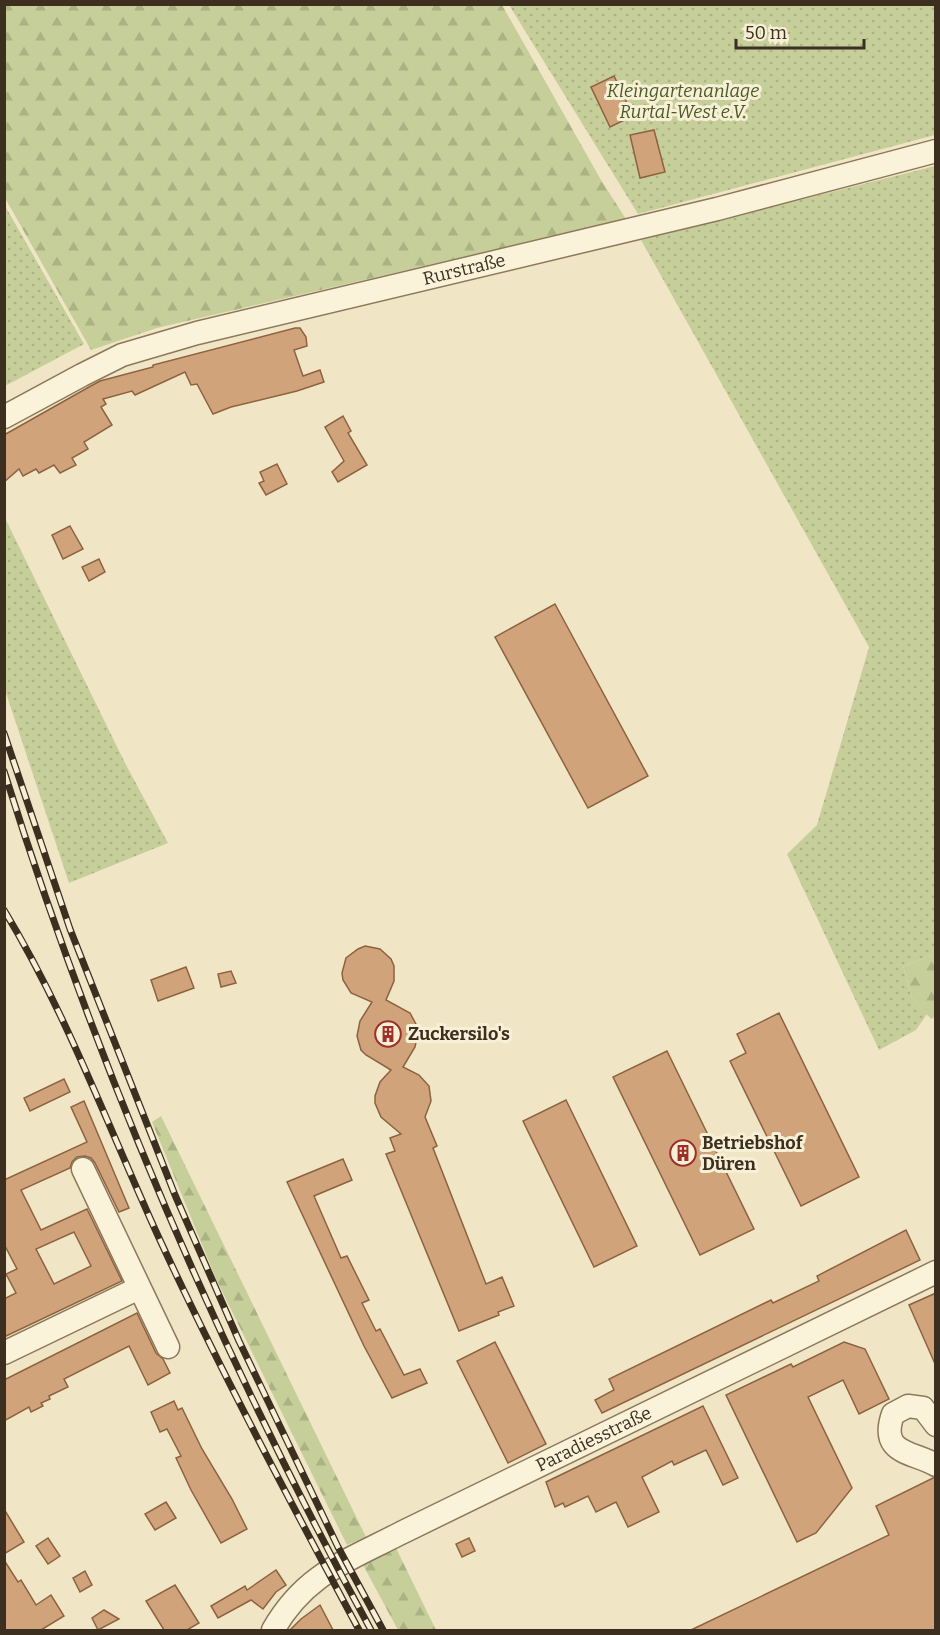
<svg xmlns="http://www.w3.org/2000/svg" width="940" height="1635" viewBox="0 0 940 1635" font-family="Bitter,serif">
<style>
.grass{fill:url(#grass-dots)}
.forest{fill:url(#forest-firs)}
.building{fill:#d0a37b;stroke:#8d633f;stroke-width:1.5;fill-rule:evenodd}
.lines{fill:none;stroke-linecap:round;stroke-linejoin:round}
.minor-casing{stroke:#8d785b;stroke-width:25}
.minor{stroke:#faf3da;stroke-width:22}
.rail-casing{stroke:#3c2f1f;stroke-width:7}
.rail{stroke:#f7f0d6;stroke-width:4.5;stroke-dasharray:14;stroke-linecap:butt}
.labels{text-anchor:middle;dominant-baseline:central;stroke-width:6;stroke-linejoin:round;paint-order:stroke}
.park-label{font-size:18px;font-style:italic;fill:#495a25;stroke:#f7f0d6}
.street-label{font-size:18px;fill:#3c2f1f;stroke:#f7f0d6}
.poi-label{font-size:18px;font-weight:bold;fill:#3c2f1f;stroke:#f7f0d6;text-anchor:start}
</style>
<defs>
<pattern id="grass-dots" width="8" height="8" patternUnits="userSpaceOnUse" patternTransform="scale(1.5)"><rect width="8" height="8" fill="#c6cf99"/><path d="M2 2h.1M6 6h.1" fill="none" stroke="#abb283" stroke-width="1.8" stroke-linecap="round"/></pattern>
<pattern id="forest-firs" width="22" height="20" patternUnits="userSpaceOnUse" patternTransform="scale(1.5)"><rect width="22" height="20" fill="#c6cf99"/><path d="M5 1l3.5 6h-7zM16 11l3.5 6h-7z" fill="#abb283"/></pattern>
</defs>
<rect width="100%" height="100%" fill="#f0e6c6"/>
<!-- grass -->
<g class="grass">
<polygon points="509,5 935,5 935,135 638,214"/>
<polygon points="935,166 935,954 903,966 912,998 927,1014 916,1030 879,1050 787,854 817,825 869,647 641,240"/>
<polygon points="4,204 84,344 5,386 4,386"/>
<polygon points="5,518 125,763 168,843 69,883 5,690"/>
</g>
<!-- forest -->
<g class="forest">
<polygon points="4,5 502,5 601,180 626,219 157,328 91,350 5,198"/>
<polygon points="935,954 935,1017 931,1019 912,998 903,966"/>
<polygon points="161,1116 366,1537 347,1545 216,1279 152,1122"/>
<polygon points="395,1546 436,1630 398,1630 363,1565"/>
</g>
<!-- building -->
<g class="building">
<polygon points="614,76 633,116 610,127 591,87"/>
<polygon points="654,130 665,172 640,178 630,135"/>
<polygon points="295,328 300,328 306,337 307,346 294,350 303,376 320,370 324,382 297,391 231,407 213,414 197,384 191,385 185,372 135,395 132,391 103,399 106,404 101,407 112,425 84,442 88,449 72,458 76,465 60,473 54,465 39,473 36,469 23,476 19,469 4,482 4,435 89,387 100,381 153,367 153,365"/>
<polygon points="343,416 351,431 348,433 367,465 338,482 332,472 344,461 325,427"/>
<polygon points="277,464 287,484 266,495 259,483 264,481 260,472"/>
<polygon points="70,526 83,549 63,559 52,535"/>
<polygon points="99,559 105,572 89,581 82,567"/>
<polygon points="555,604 648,776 588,808 495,637"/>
<polygon points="365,946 380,949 391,959 394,966 394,981 386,1000 410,1013 417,1026 418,1033 415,1047 403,1067 419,1075 429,1086 431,1101 425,1117 437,1146 433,1148 486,1284 502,1277 514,1306 498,1312 499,1315 459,1331 386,1154 395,1151 390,1138 401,1134 381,1117 375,1103 375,1096 380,1082 391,1070 366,1055 361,1050 357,1036 360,1021 372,1002 351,993 343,980 342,973 346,958 358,949"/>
<polygon points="186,967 194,988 158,1001 151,980"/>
<polygon points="231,971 236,983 221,987 218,974"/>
<polygon points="779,1013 859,1177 801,1206 730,1061 746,1053 737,1034"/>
<polygon points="667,1051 754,1229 700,1255 613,1077"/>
<polygon points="64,1079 70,1092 30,1111 24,1098"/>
<polygon points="566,1100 637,1246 594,1267 523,1121"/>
<path d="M84,1101L129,1208L119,1212L95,1163L91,1158L85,1156L77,1157L72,1162L70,1168L21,1190L41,1230L87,1209L122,1281L4,1337V1299L16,1293L6,1274L17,1269L4,1244V1180L87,1142L71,1107ZM74,1232L91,1266L54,1284L36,1249Z"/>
<polygon points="343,1159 352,1180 314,1196 341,1258 347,1256 369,1300 362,1303 376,1331 380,1329 404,1375 420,1369 427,1383 392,1398 364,1346 287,1182"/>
<polygon points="906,1230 920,1260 602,1413 595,1400 614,1390 609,1379 771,1300 773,1303 819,1281 817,1276"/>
<polygon points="936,1293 936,1366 909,1305"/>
<polygon points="137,1313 156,1353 163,1359 170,1373 148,1385 129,1346 64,1379 68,1387 49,1396 50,1399 41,1403 43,1406 31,1412 29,1407 4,1421 4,1380"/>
<polygon points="495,1342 546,1444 508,1463 457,1361"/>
<polygon points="844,1342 865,1349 889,1399 859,1414 843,1380 808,1397 852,1488 816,1533 797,1542 726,1395 791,1364 793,1367"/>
<polygon points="174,1401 178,1410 182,1408 202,1449 232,1499 247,1529 221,1543 191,1490 176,1458 181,1456 167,1429 160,1432 151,1412"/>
<polygon points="703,1406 738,1478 723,1485 706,1450 674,1465 672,1461 642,1477 659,1512 628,1527 616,1502 596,1512 588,1496 565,1507 563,1503 555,1507 546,1482"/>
<polygon points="933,1478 936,1478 936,1630 691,1630 889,1535 876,1506"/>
<polygon points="166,1502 176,1518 155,1530 145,1514"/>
<polygon points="4,1509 24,1542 4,1554"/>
<polygon points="48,1538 60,1556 48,1564 36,1546"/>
<polygon points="469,1538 475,1551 462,1557 456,1544"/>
<polygon points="4,1560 18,1582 21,1580 36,1605 51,1595 64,1616 41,1630 4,1630"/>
<polygon points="276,1570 286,1585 276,1592 263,1609 251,1600 218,1618 211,1606 245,1586 247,1590"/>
<polygon points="85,1571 92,1585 80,1592 73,1578"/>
<polygon points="175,1585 199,1623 187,1630 164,1630 146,1601"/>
<polygon points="320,1605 333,1630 290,1630 301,1619"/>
<polygon points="104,1610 119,1619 98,1630 92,1618"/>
</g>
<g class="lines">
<!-- minor casing -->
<g class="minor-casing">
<g id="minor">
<path id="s1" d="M4,417L82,375L122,355L197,333L717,209L936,151"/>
<polyline points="83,1169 168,1347"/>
<polyline points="4,1353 139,1288"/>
<path d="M936,1425L923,1408L908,1406L893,1414C879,1454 911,1451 936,1465"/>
<path id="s2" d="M273,1630C305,1574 347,1561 401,1533L936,1272"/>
</g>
</g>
<!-- minor -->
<use href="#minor" class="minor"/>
<!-- rail casing -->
<g class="rail-casing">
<g id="rail">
<polyline points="4,733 70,929 175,1195 239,1341 338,1547 383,1630"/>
<path d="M4,771C97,1068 222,1357 371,1630"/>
<path d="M4,910C67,1014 109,1129 159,1238C221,1372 290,1501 359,1630"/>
</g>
</g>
<!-- rail -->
<use href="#rail" class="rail"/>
</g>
<!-- icons -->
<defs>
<g id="building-ring" transform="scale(1.35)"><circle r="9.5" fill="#f7f0d6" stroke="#9e2f28" stroke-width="1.5"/><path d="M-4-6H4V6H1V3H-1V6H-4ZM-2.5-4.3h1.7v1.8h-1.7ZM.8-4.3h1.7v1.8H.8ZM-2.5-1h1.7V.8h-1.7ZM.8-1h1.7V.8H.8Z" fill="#9e2f28"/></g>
</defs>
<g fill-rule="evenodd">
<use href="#building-ring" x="388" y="1034"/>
<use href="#building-ring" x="683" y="1153"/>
</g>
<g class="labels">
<!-- park labels -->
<g class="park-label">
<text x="683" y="91">Kleingartenanlage<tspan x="683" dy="21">Rurtal-West e.V.</tspan></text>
</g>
<!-- street labels -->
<g class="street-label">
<text stroke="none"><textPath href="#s1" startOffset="486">Rurstraße</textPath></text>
<text stroke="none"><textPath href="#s2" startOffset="378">Paradiesstraße</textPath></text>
</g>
<!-- poi labels -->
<g class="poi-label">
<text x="408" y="1034">Zuckersilo's</text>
<text x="702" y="1143">Betriebshof<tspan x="702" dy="21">Düren</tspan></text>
</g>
</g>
<!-- border -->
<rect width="940" height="1635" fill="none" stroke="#3c2f1f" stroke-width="12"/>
<!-- scale -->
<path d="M736 39v9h128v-9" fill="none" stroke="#3c2f1f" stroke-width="3"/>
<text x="745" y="39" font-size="18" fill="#3c2f1f" stroke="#f7f0d6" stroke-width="4.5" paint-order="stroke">50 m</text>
</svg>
